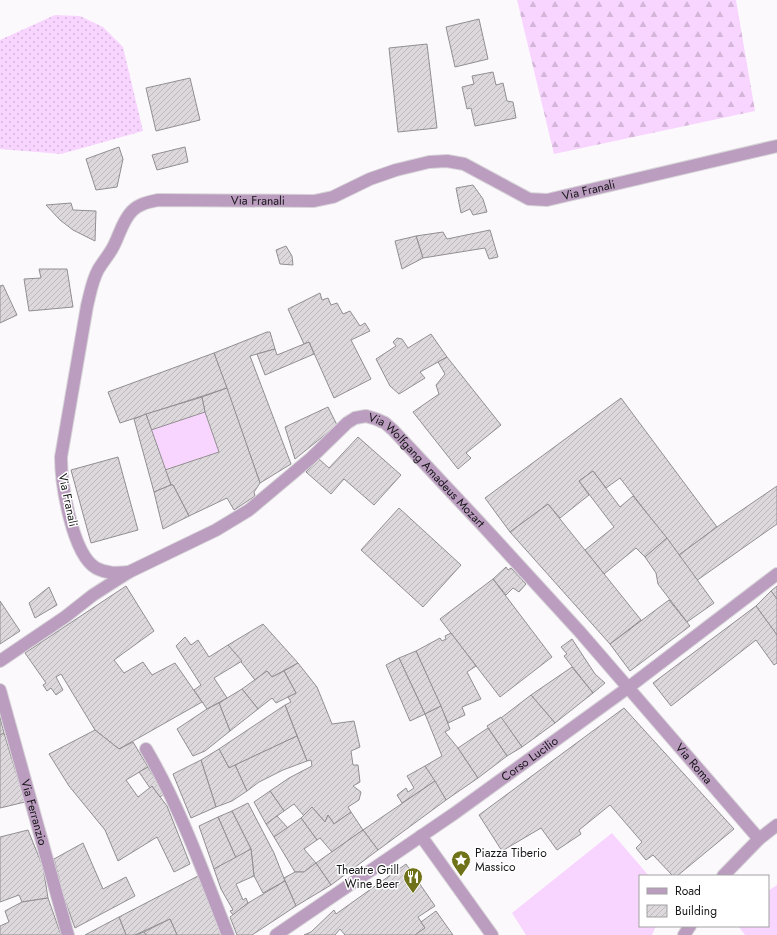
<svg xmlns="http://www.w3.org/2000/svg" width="777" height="935" viewBox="0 0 777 935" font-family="Jost,sans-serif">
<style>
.grass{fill:url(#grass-dots)}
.forest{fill:url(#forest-firs)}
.garden{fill:#f8d5fe}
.building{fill:url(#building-hatch);stroke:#928f92}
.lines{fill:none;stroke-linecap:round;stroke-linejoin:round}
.minor-casing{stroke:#d7d4d8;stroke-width:14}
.minor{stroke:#bb9dc0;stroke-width:12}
.labels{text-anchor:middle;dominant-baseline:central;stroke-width:3;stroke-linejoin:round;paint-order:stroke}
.street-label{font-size:12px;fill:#151416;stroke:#fff}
.poi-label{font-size:12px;fill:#151416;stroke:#fff;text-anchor:start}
</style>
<defs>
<pattern id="grass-dots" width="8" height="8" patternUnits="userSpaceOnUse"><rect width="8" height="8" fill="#f8d5fe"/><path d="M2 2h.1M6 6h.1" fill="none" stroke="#d4b6d9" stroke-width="1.8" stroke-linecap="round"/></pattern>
<pattern id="forest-firs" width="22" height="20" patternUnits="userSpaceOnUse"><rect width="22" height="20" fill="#f8d5fe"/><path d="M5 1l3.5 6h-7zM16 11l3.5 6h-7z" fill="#d4b6d9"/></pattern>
<pattern id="building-hatch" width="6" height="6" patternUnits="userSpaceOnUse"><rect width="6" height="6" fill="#dcd8dc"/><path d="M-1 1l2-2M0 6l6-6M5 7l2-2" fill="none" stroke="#bcb8bc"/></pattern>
</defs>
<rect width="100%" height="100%" fill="#fcf9fd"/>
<!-- grass -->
<polygon class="grass" points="55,15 80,16 103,27 123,47 143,131 61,154 0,149 0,40"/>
<!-- forest -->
<polygon class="forest" points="517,0 736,0 755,111 554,154"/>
<!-- garden -->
<g class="garden">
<polygon points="205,412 219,452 165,470 151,430"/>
<polygon points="612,833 649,876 640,876 640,926 656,926 652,935 526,935 512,913"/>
<polygon points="777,885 777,935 745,935 738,926 768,926 768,891"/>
</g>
<!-- building -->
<g class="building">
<polygon points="479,19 488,59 455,67 446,27"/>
<polygon points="427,44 437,128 398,132 389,48"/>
<polygon points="493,72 496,85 503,83 507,101 513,102 516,118 475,126 471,108 467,109 462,87 474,84 472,76"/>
<polygon points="190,78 200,120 156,131 146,88"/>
<polygon points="119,147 123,159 117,187 96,190 86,159"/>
<polygon points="185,147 188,162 157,170 152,155"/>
<polygon points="473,185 483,199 487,212 473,215 470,209 461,213 456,188"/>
<polygon points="71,203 73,210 96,211 95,241 73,230 60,220 46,205"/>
<polygon points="490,230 498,257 489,259 485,248 423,258 416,236 443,232 447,239"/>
<polygon points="416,236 423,258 402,269 395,241"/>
<polygon points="286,246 292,256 293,265 280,264 276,250"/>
<polygon points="39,269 67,269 73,307 29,311 24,279 41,278"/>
<polygon points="3,285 17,315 0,323 0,286"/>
<polygon points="320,293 322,300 328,298 331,305 337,303 343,314 350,311 360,326 365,323 370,331 351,340 371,379 334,398 309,342 304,344 288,309"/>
<polygon points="267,332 270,332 275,349 250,356 291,464 260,483 214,353"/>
<polygon points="431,334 447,357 420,372 425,378 399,394 390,386 376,359 396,346 393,342 397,338 402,339 408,348"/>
<polygon points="309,342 314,354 265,375 257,354 275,349 277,355"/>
<polygon points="214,353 227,388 120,423 108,392"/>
<polygon points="447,357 501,425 466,453 471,458 458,469 413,412 439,394 436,385 445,374 438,362"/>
<polygon points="227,388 260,483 254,492 255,496 234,510 227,498 189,516 173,485 171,485 165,470 219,452 205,412 202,397"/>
<polygon points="202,397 205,412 151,430 146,414"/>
<polygon points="621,398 717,527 679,555 620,478 606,488 593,471 579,481 589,495 560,518 548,504 510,532 485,498"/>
<polygon points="328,407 337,425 295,459 285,427"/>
<polygon points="146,414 171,485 154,492 134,419"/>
<polygon points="358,437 401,475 374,505 344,479 331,494 306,472 319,459 329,468"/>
<polygon points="118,457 138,530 91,543 71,470"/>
<polygon points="593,471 620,507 633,496 667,538 645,557 636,548 604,574 585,550 614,527 579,481"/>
<polygon points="171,485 173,485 189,516 163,529 154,492"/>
<polygon points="777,486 777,524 696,581 679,555 717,527"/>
<polygon points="548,504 641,620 610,644 510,532"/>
<polygon points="399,508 461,565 423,607 361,550"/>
<polygon points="667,538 714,603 687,622 658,584 656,573 645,557"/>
<polygon points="506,567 508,570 511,568 526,584 519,592 513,588 506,595 493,579"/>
<polygon points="493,579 552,657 500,697 440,619"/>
<polygon points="126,586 154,631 114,660 124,673 143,662 152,675 175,663 202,702 119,749 95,730 61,674 56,677 63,690 56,695 51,688 47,691 43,685 46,683 25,653"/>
<polygon points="777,586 777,599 771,591"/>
<polygon points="49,587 57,605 35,618 29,603"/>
<polygon points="771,591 777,599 777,635 756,606"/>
<polygon points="669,600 690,626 630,671 610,644"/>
<polygon points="0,601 20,631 0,644"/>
<polygon points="756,606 777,635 777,663 774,665 756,640 671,706 653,683"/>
<polygon points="263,624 298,663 272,677 267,671 255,680 228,645"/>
<polygon points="451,633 476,666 467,672 481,699 462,707 465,715 448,723 416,651 440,638 442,641 446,639 445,636"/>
<polygon points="185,637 191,645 198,640 209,657 228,645 242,661 214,678 227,698 207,709 194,690 201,685 176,646"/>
<polygon points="572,639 595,674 605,683 593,693 564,656 567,654 561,647"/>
<polygon points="416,651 441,706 425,714 399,658"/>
<polygon points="399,658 425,714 410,721 386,665"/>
<polygon points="298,663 317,687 332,724 354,721 360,747 351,751 353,765 358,765 360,782 353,786 361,792 359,800 348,807 351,812 334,824 328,815 325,822 312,807 304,816 294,804 284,811 270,791 289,778 312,766 311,760 307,761 285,705 291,702 288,697 296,693 284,671"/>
<polygon points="572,667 593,693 555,723 531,695"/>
<polygon points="267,671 272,677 284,671 296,693 276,703 272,698 258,709 242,689"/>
<polygon points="242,689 258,709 230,731 219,703"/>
<polygon points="531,695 555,723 522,747 501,718"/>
<polygon points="219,703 230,731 205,751 193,756 177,729 207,709"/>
<polygon points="285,705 297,736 229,768 219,749"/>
<polygon points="441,706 450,729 445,732 458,748 478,778 446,800 425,766 442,756 425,714"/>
<polygon points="624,708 734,829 677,876 673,876 653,855 646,860 636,848 642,842 610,805 579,830 581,834 557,850 541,828 502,851 479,815"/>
<polygon points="0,717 4,733 0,735"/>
<polygon points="501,717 522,747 507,756 487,726"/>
<polygon points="488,728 507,756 478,778 458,748"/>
<polygon points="95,730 119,749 133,742 148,767 126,780 138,797 152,786 167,806 190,864 174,872 157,837 118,861 105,830 69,786 49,754"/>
<polygon points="4,733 25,802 0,808 0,735"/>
<polygon points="297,736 307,761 283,770 259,782 247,791 235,765"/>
<polygon points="219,749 229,768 235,765 247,791 232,801 216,807 201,760"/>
<polygon points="201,760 216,807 191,818 173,774"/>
<polygon points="425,766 435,781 402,803 397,795 406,788 408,792 414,788 407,776"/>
<polygon points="148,767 164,794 160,797 152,786 150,788 139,772"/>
<polygon points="435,781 446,800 378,850 363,830"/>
<polygon points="270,791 284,811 266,824 254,802"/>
<polygon points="248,803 274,853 285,881 263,893 254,876 251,849 232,811"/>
<polygon points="312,807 325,822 328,815 334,824 351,812 363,830 332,852 320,838 317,840 301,818"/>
<polygon points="232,811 251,849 236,858 218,817"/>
<polygon points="277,816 288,828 274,837 266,824"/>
<polygon points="218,817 236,858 214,869 199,826"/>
<polygon points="301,818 317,840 304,849 316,863 304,872 295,872 274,837"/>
<polygon points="28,830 43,867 48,898 22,902 19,895 0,902 0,837"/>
<polygon points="363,830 378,850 331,885 316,863"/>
<polygon points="83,843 103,889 126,877 135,896 75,928 59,884 60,882 54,859"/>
<polygon points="251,849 254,876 236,884 243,900 246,898 248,903 233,915 230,911 233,910 221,889 214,869"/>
<polygon points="316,863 331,885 296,906 284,878 295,872 304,872"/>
<polygon points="406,864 435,906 418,917 425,928 415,935 345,935 340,929 335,935 304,935 311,932 334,910 336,914"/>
<polygon points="198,876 222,935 177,935 170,919 135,935 126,935 119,917"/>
<polygon points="285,881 296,906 252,935 237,935 230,917 248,903"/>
<polygon points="48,898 61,935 0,935 0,926 9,922 5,911 22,902"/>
<polygon points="436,911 453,935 415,935 425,928 421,922"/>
<polygon points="119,917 126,935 85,935"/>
<polygon points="170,919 177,935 146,935 144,932"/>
<polygon points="144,932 146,935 135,935"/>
</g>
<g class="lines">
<!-- minor casing -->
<g class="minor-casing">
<g id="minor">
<path id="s1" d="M129,572C118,573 107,574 96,568C72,554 61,483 61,457L87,306C90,294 92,281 98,270C102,263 108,256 112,249C119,237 122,221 132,211C139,204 148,202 158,200L314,201L333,197L370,179L396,170L429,162L447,161L464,164L529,199L547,200L777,146"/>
<path id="s2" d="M0,661L65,617L93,595L129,572L216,530L249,510L311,458L347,423L355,418L366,416L376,419L385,423L393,430L483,526L580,632L759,839"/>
<path id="s3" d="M0,690L68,935"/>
<path d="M146,749C180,807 203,872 228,935"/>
<polyline points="421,836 492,935"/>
<polyline points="723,876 759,839 777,825"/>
<path id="s4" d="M276,935L455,813L629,687L777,574"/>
<polyline points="684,935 690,926"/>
</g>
</g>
<!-- minor -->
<use href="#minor" class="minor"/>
</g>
<!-- icons -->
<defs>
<g id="sight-pin" transform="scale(1)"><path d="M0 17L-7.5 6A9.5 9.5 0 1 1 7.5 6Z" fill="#6f7218" stroke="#fff"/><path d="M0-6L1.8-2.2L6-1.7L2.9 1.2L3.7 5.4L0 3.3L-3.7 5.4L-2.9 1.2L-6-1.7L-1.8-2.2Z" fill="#fff"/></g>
<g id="restaurant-pin" transform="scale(1)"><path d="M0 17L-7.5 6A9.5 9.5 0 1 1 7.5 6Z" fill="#6f7218" stroke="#fff"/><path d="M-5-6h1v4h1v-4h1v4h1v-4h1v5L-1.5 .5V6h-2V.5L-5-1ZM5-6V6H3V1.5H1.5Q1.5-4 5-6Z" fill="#fff"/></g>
</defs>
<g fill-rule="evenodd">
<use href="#sight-pin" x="461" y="860"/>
<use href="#restaurant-pin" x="413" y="877"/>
</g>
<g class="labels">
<!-- street labels -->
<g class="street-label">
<text stroke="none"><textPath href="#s1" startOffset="889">Via Franali</textPath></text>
<text stroke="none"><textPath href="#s1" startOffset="541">Via Franali</textPath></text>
<text stroke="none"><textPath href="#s2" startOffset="526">Via Wolfgang Amadeus Mozart</textPath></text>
<text transform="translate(68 500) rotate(78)">Via Franali</text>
<text stroke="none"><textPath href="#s4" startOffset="309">Corso Lucilio</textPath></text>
<text stroke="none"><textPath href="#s2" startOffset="924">Via Roma</textPath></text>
<text stroke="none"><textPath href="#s3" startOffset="127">Via Ferranzio</textPath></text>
</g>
<!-- poi labels -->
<g class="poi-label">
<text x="475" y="853">Piazza Tiberio<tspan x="475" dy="14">Massico</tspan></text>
<text x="399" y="870" text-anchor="end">Theatre Grill<tspan x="399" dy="14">Wine Beer</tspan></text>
</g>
</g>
<!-- legend -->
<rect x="639" y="875" width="130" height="52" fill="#ffffff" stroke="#a1a1a2"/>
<rect x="647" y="888" width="20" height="6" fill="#bb9dc0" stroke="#a1a1a2"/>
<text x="675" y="895" font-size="12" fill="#151416">Road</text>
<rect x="647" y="905" width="20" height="12" fill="url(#building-hatch)" stroke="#a1a1a2"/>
<text x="675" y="915" font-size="12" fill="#151416">Building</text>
</svg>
